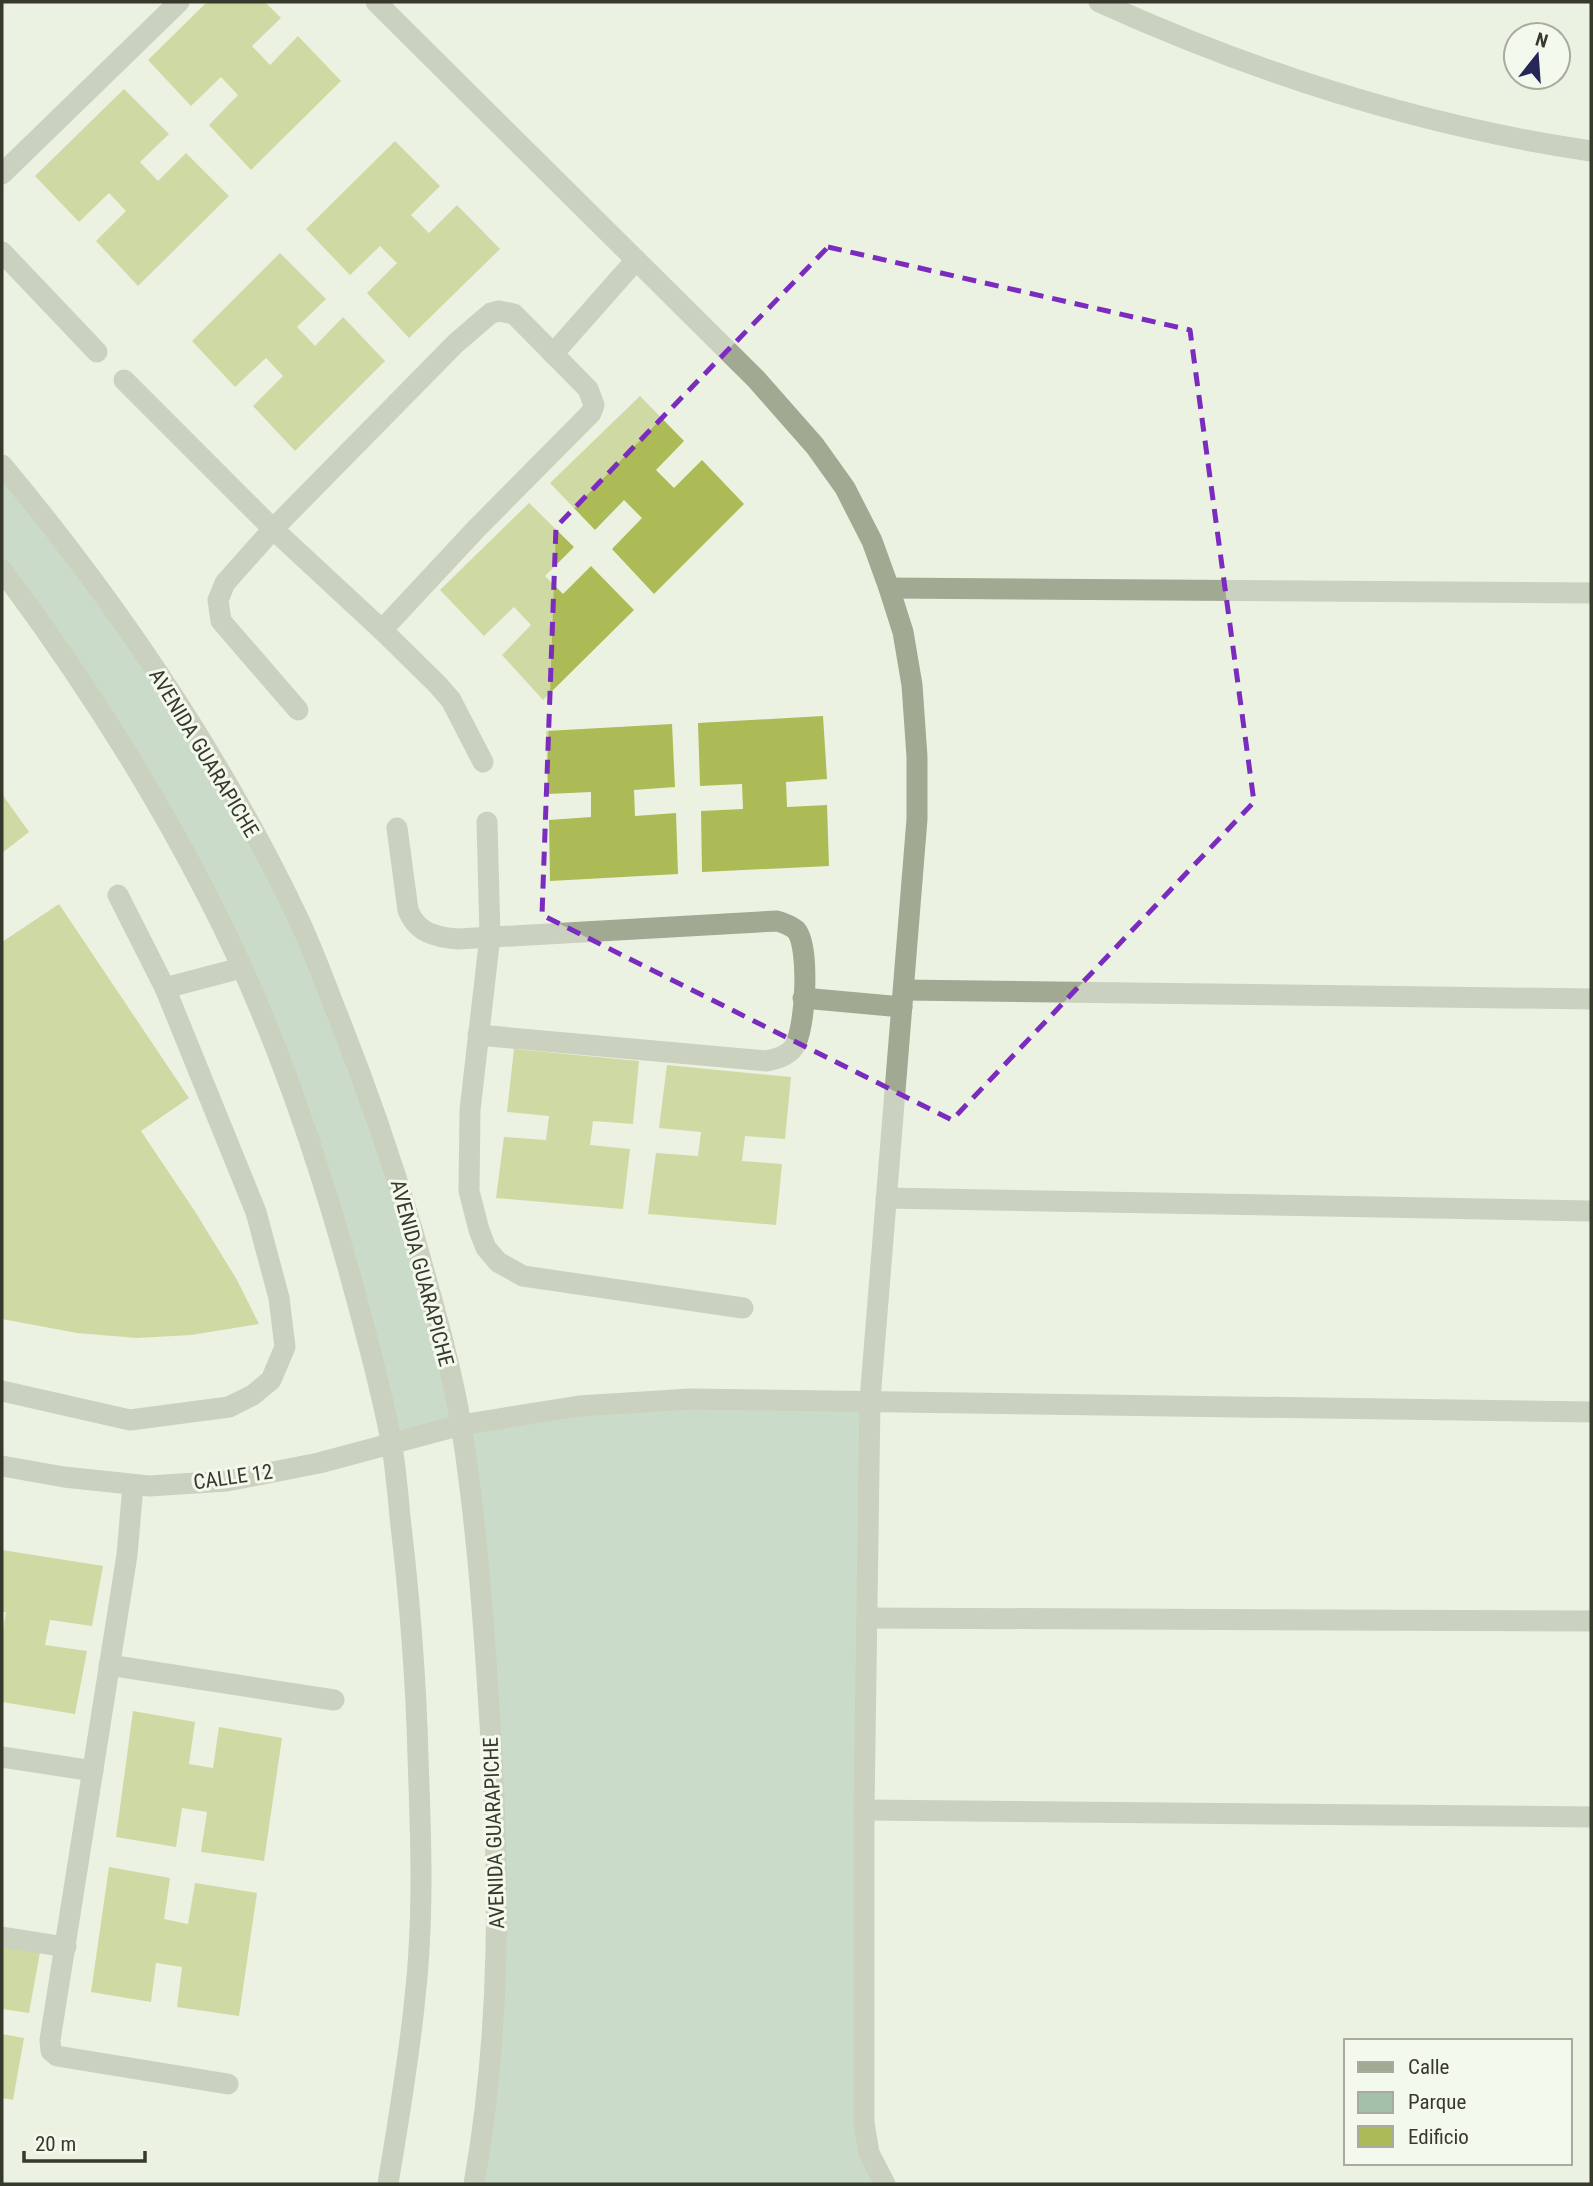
<svg xmlns="http://www.w3.org/2000/svg" width="1593" height="2186" viewBox="0 0 1593 2186" font-family="'Roboto Condensed',sans-serif">
<style>
.green{fill:#a3c0aa}
.building{fill:#adbb57}
.lines{fill:none;stroke-linecap:round;stroke-linejoin:round}
.minor{stroke:#a2a992;stroke-width:21}
.marked{fill:none;stroke:#7b2cbf;stroke-width:5;stroke-dasharray:14 9;stroke-linejoin:round}
.labels{text-anchor:middle;dominant-baseline:central;stroke-width:6;stroke-linejoin:round;paint-order:stroke}
.street-label{font-size:21px;fill:#36392c;stroke:#f4f9ee}
</style>
<rect width="100%" height="100%" fill="#ebf2e2"/>
<!-- green -->
<polygon class="green" points="2,465 226,784 363,1077 461,1424 579,1406 870,1400 862,2073 885,2184 474,2184 497,1942 461,1425 392,1443 332,1210 210,901 2,570"/>
<!-- building -->
<g class="building">
<polygon points="207,2 265,2 281,18 252,46 270,65 298,36 341,81 251,170 209,125 238,95 221,77 191,106 148,60"/>
<polygon points="124,89 169,134 140,162 158,181 186,153 229,196 138,286 96,241 126,211 109,193 79,222 35,176"/>
<polygon points="395,141 440,186 411,215 429,233 457,205 500,249 409,338 367,293 397,263 380,246 350,275 306,229"/>
<polygon points="280,253 326,299 297,327 315,346 343,317 385,361 295,451 253,406 283,376 266,358 235,387 192,341"/>
<polygon points="640,396 684,441 656,470 674,488 702,460 744,504 654,594 612,549 642,518 624,500 595,530 550,483"/>
<polygon points="529,503 574,547 545,576 563,594 591,566 634,610 543,700 502,655 531,625 514,607 484,636 440,590"/>
<polygon points="823,716 827,779 786,782 787,807 827,805 829,866 702,872 701,811 743,809 742,784 700,786 698,723"/>
<polygon points="672,724 675,787 634,790 635,816 676,813 678,874 550,881 549,820 591,817 591,792 548,794 546,731"/>
<polygon points="2,794 29,832 2,853"/>
<polygon points="59,904 189,1098 141,1131 196,1213 237,1280 259,1324 191,1335 137,1338 77,1333 2,1319 2,942"/>
<polygon points="514,1049 639,1061 633,1124 593,1121 590,1145 630,1149 623,1209 496,1198 504,1137 546,1140 549,1116 507,1112"/>
<polygon points="667,1065 791,1077 785,1139 745,1136 742,1161 782,1164 776,1225 648,1214 656,1153 698,1156 701,1132 659,1128"/>
<polygon points="2,1550 103,1566 92,1626 50,1620 45,1645 87,1651 75,1714 2,1702 2,1636 6,1612 2,1612"/>
<polygon points="133,1711 195,1722 189,1764 213,1768 219,1727 282,1738 264,1861 201,1852 207,1812 182,1808 176,1847 116,1837"/>
<polygon points="109,1867 170,1878 164,1919 188,1924 195,1883 257,1893 239,2016 177,2007 182,1967 156,1963 151,2002 91,1992"/>
<polygon points="2,1946 40,1952 29,2013 2,2009"/>
<polygon points="2,2034 24,2038 13,2100 2,2098"/>
</g>
<g class="lines">
<!-- minor -->
<g class="minor">
<polyline points="376,2 756,379 815,446 845,488 872,541 889,588 903,632 912,685 917,757 917,819 870,1400 864,1810 864,2123 869,2153 885,2184"/>
<path d="M1099,2C1256,73 1420,126 1591,151"/>
<polyline points="2,174 179,2"/>
<polyline points="2,252 97,352"/>
<polyline points="553,354 636,260"/>
<polyline points="124,380 273,529 382,630 437,684 451,700 483,762"/>
<path d="M2,465C118,604 221,756 299,920C312,948 323,977 334,1006C364,1080 390,1155 413,1232C431,1296 451,1364 462,1430C477,1527 484,1625 490,1724C500,1878 501,2032 474,2184"/>
<path d="M2,570C79,673 149,782 208,897C271,1019 316,1150 352,1282C366,1334 381,1387 391,1441C396,1468 398,1498 401,1526C410,1603 416,1680 418,1757C421,1837 424,1918 415,1997C409,2060 398,2122 388,2184"/>
<polyline points="889,588 1591,593"/>
<polyline points="298,710 221,621 218,600 225,583 273,529 456,343 491,313 499,311 514,314 588,389 594,405 591,413 477,528 382,630"/>
<polyline points="487,822 490,936 470,1110 469,1191 479,1230 486,1248 498,1262 523,1276 743,1308"/>
<path d="M397,828L408,910C417,933 435,937 458,939L777,921C784,923 790,925 796,930C810,946 806,1029 794,1047C788,1056 776,1059 766,1061L478,1035"/>
<polyline points="165,988 241,968"/>
<polyline points="904,990 1591,999"/>
<polyline points="803,998 902,1007"/>
<polyline points="886,1198 1591,1211"/>
<polyline points="2,1391 130,1420 229,1407 253,1395 271,1380 285,1347 279,1298 256,1212 165,988 118,895"/>
<polyline points="2,1466 64,1477 149,1486 227,1481 319,1463 461,1425 579,1406 690,1399 1591,1412"/>
<polyline points="133,1485 127,1555 50,2040 51,2051 57,2056 228,2084"/>
<polyline points="867,1618 1591,1621"/>
<polyline points="109,1665 334,1700"/>
<polyline points="2,1757 93,1771"/>
<polyline points="864,1810 1591,1817"/>
<polyline points="2,1937 66,1947"/>
</g>
</g>
<!-- marked area -->
<path d="M0 0H1593V2186H0ZM828,247L1190,330L1254,802L952,1120L542,915L556,527Z" fill="#ebf2e2" fill-opacity=".55" fill-rule="evenodd"/>
<path class="marked" d="M828,247L1190,330L1254,802L952,1120L542,915L556,527Z"/>
<g class="labels">
<!-- street labels -->
<g class="street-label">
<text transform="translate(204 753) rotate(59)">AVENIDA GUARAPICHE</text>
<text transform="translate(422 1273) rotate(75)">AVENIDA GUARAPICHE</text>
<text transform="translate(233 1477) rotate(-8)">CALLE 12</text>
<text transform="translate(494 1833) rotate(-92)">AVENIDA GUARAPICHE</text>
</g>
</g>
<!-- border -->
<rect width="1593" height="2186" fill="none" stroke="#36392c" stroke-width="7"/>
<!-- legend -->
<rect x="1344" y="2039" width="228" height="126" fill="#f4f9ee" stroke="#a8aca0" stroke-width="2"/>
<rect x="1358" y="2062" width="35" height="10" fill="#a2a992" stroke="#a8aca0" stroke-width="2"/>
<text x="1408" y="2074" font-size="21" fill="#36392c">Calle</text>
<rect x="1358" y="2092" width="35" height="21" fill="#a3c0aa" stroke="#a8aca0" stroke-width="2"/>
<text x="1408" y="2109" font-size="21" fill="#36392c">Parque</text>
<rect x="1358" y="2126" width="35" height="21" fill="#adbb57" stroke="#a8aca0" stroke-width="2"/>
<text x="1408" y="2144" font-size="21" fill="#36392c">Edificio</text>
<!-- north arrow -->
<g transform="translate(1537 56) rotate(17)"><circle r="33" fill="#f4f9ee" stroke="#a8aca0" stroke-width="2"/>
<path d="M0-5L12 26L0 18L-12 26Z" fill="#252756"/>
<text y="-10" font-size="19" font-weight="bold" text-anchor="middle" fill="#36392c">N</text>
</g>
<!-- scale -->
<path d="M24 2151v10h121v-10" fill="none" stroke="#36392c" stroke-width="3.5"/>
<text x="35" y="2151" font-size="21" fill="#36392c" stroke="#f4f9ee" stroke-width="5" paint-order="stroke">20 m</text>
</svg>
